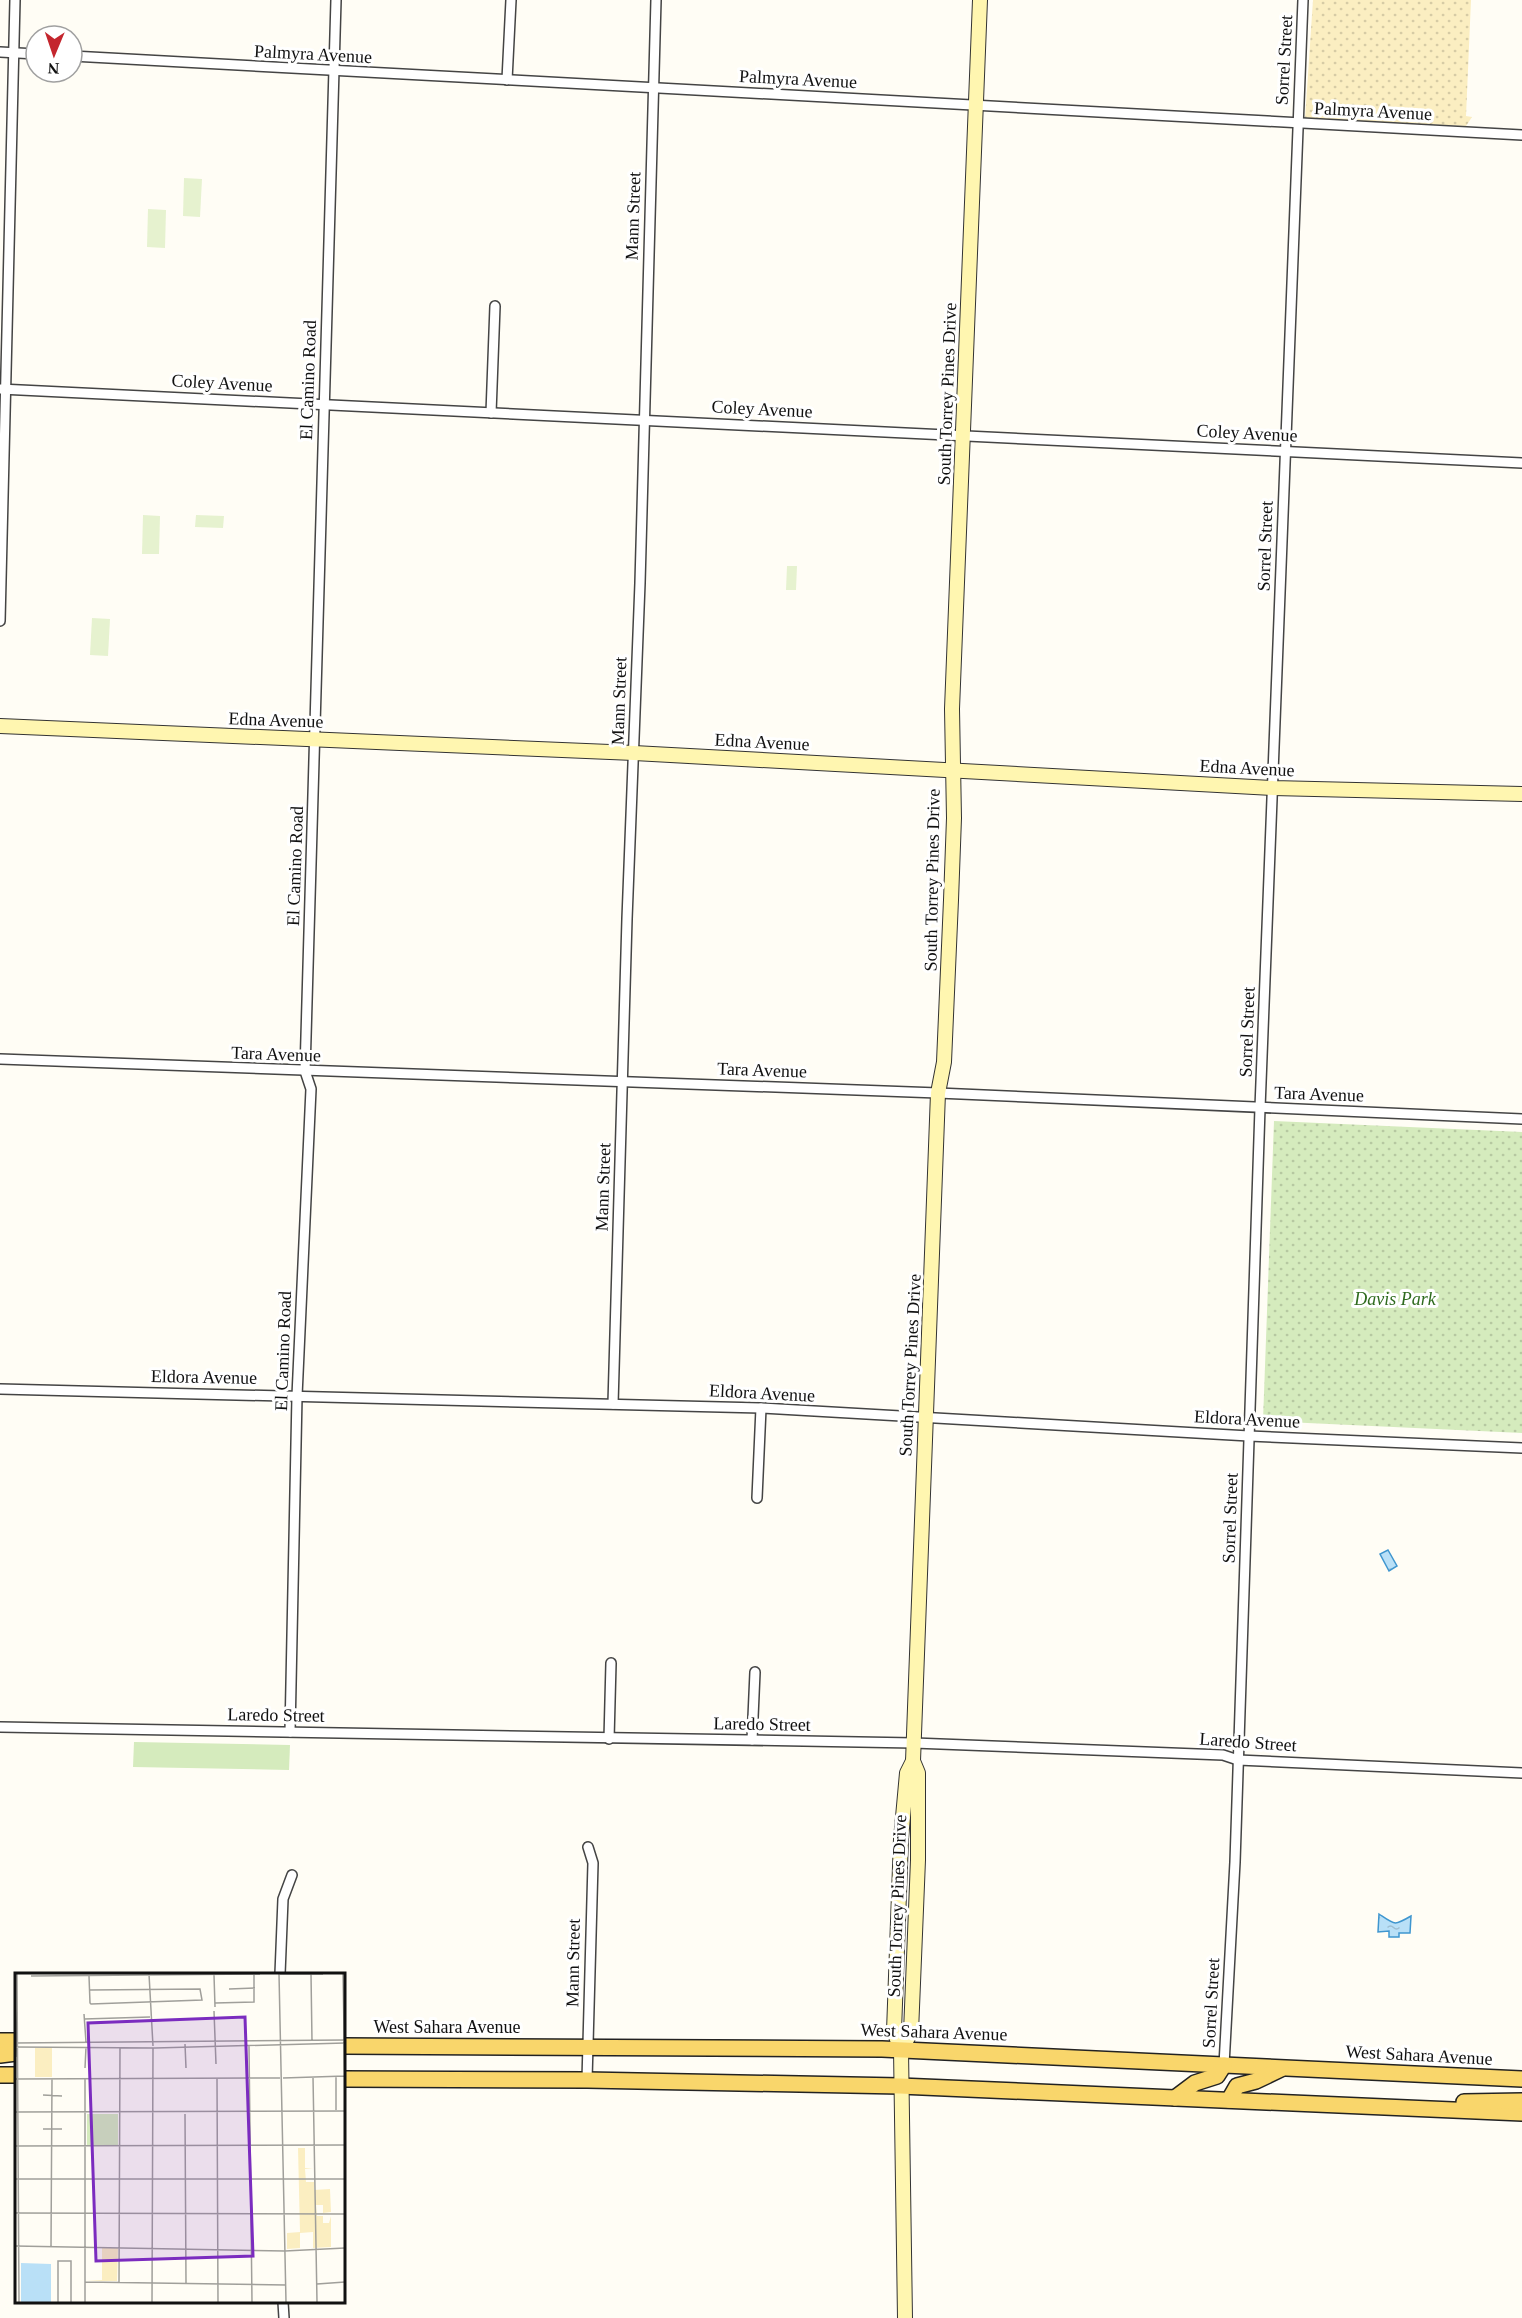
<svg xmlns="http://www.w3.org/2000/svg" width="1522" height="2318" viewBox="0 0 1522 2318" font-family="Georgia,serif">
<style>
.sand{fill:url(#sand-dots)}
.park{fill:url(#park-dots)}
.garden{fill:#d5ebbd}
.pitch{fill:#e6f2cf}
.water{fill:url(#water-ripples);stroke:#3f96cf;stroke-width:1.5}
.lines{fill:none;stroke-linecap:round;stroke-linejoin:round}
.street-casing{stroke:#444;stroke-width:12}
.secondary-casing{stroke:#333;stroke-width:16}
.primary-casing{stroke:#222;stroke-width:18}
.street{stroke:#fff;stroke-width:9}
.secondary{stroke:#fff6b0;stroke-width:14}
.primary{stroke:#f9d66b;stroke-width:15}
.labels{text-anchor:middle;dominant-baseline:central;stroke-width:6;stroke-linejoin:round;paint-order:stroke}
.street-label{font-size:18px;fill:#111;stroke:#fff}
.park-label{font-size:18px;font-style:italic;fill:#2f6b1f;stroke:#fff}
.inset-road{fill:none;stroke:#a09f9a;stroke-width:1.5}
.view{fill:#7b2cbf;fill-opacity:0.15;stroke:#7b2cbf;stroke-width:3}
.inset-edge{fill:none;stroke:#111;stroke-width:3}
</style>
<defs>
<pattern id="sand-dots" width="8" height="8" patternUnits="userSpaceOnUse" patternTransform="scale(1.5)"><rect width="8" height="8" fill="#fbeec1"/><path d="M2 2h.1M6 6h.1" fill="none" stroke="#d6cba5" stroke-width="1.8" stroke-linecap="round"/></pattern>
<pattern id="park-dots" width="8" height="8" patternUnits="userSpaceOnUse" patternTransform="scale(1.5)"><rect width="8" height="8" fill="#d5ebbd"/><path d="M2 2h.1M6 6h.1" fill="none" stroke="#b6c8a1" stroke-width="1.8" stroke-linecap="round"/></pattern>
<pattern id="water-ripples" width="26" height="14" patternUnits="userSpaceOnUse" patternTransform="scale(1.5)"><rect width="26" height="14" fill="#b9e0f7"/><path d="M2 4q2-2 4 0t4 0M15 11q2-2 4 0t4 0" fill="none" stroke="#9ebfd3"/></pattern>
</defs>
<rect width="100%" height="100%" fill="#fffdf5"/>
<!-- sand -->
<polygon class="sand" points="1313,0 1471,0 1466,116 1472,117 1466,126 1305,119"/>
<!-- park -->
<polygon class="park" points="1274,1121 1522,1132 1522,1433 1263,1421"/>
<!-- garden -->
<polygon class="garden" points="134,1742 290,1745 289,1770 133,1767"/>
<!-- pitch -->
<g class="pitch">
<polygon points="184,178 202,179 200,217 183,216"/>
<polygon points="148,209 166,210 165,248 147,247"/>
<polygon points="143,515 160,516 159,554 142,554"/>
<polygon points="196,515 224,516 223,528 195,527"/>
<polygon points="787,566 797,566 796,590 786,590"/>
<polygon points="92,618 110,619 108,656 90,655"/>
</g>
<!-- water -->
<g class="water">
<polygon points="1388,1550 1397,1566 1389,1571 1380,1554"/>
<path d="M1379,1914C1395,1925 1394,1926 1411,1916L1410,1933H1399V1937H1389V1931L1378,1932Z"/>
</g>
<g class="lines">
<!-- street casing -->
<g class="street-casing">
<g id="street">
<polyline points="0,52 36,54"/>
<polyline points="72,56 1522,135"/>
<polyline points="507,80 511,0"/>
<polyline points="0,389 1522,463"/>
<polyline points="491,413 495,306"/>
<polyline points="0,621 15,0"/>
<polyline points="0,1059 938,1093 1522,1119"/>
<polyline points="0,1389 761,1408 1249,1436 1522,1448"/>
<polyline points="613,1404 627,919 640,583 656,0"/>
<polyline points="757,1498 761,1408"/>
<polyline points="0,1727 914,1743 1223,1755 1238,1760 1522,1773"/>
<polyline points="290,1732 297,1396 311,1089 305,1071 336,0"/>
<polyline points="609,1739 611,1663"/>
<polyline points="752,1740 755,1672"/>
<polyline points="280,1974 283,1899 292,1875"/>
<polyline points="1224,2065 1235,1862 1260,1108 1303,0"/>
<polyline points="587,2080 593,1863 588,1847"/>
<polyline points="283,2302 284,2318"/>
</g>
</g>
<!-- secondary casing -->
<g class="secondary-casing">
<g id="secondary">
<polyline points="0,726 634,753 1273,788 1522,794"/>
<polyline points="901,2050 911,2032 918,1860 918,1773 913,1761 938,1093 944,1062 951,900 954,818 952,709 980,0"/>
<polyline points="905,2318 901,2050 894,2031 901,1839 907,1773 913,1761"/>
</g>
</g>
<!-- primary casing -->
<g class="primary-casing">
<g id="primary">
<polyline points="0,2041 16,2041"/>
<polyline points="344,2046 882,2049 1522,2079"/>
<polyline points="0,2055 16,2053"/>
<polyline points="0,2075 16,2075"/>
<polyline points="344,2079 587,2080 900,2086 1522,2113"/>
<polyline points="1175,2098 1195,2083 1217,2076 1224,2065"/>
<polyline points="1229,2100 1237,2086 1256,2081 1281,2069"/>
<polyline points="1464,2102 1522,2101"/>
</g>
</g>
<!-- street -->
<use href="#street" class="street"/>
<!-- secondary -->
<use href="#secondary" class="secondary"/>
<!-- primary -->
<use href="#primary" class="primary"/>
</g>
<g class="labels">
<!-- street labels -->
<g class="street-label">
<text transform="translate(313 54) rotate(3)">Palmyra Avenue</text>
<text transform="translate(1284 60) rotate(-87)">Sorrel Street</text>
<text transform="translate(798 79) rotate(3)">Palmyra Avenue</text>
<text transform="translate(1373 111) rotate(3)">Palmyra Avenue</text>
<text transform="translate(633 216) rotate(-88)">Mann Street</text>
<text transform="translate(308 380) rotate(-88)">El Camino Road</text>
<text transform="translate(222 383) rotate(3)">Coley Avenue</text>
<text transform="translate(947 394) rotate(-88)">South Torrey Pines Drive</text>
<text transform="translate(762 409) rotate(3)">Coley Avenue</text>
<text transform="translate(1247 433) rotate(3)">Coley Avenue</text>
<text transform="translate(1265 546) rotate(-88)">Sorrel Street</text>
<text transform="translate(619 701) rotate(-88)">Mann Street</text>
<text transform="translate(276 720) rotate(2)">Edna Avenue</text>
<text transform="translate(762 742) rotate(3)">Edna Avenue</text>
<text transform="translate(1247 768) rotate(3)">Edna Avenue</text>
<text transform="translate(295 866) rotate(-88)">El Camino Road</text>
<text transform="translate(932 880) rotate(-89)">South Torrey Pines Drive</text>
<text transform="translate(1247 1032) rotate(-88)">Sorrel Street</text>
<text transform="translate(276 1054) rotate(2)">Tara Avenue</text>
<text transform="translate(762 1070) rotate(2)">Tara Avenue</text>
<text transform="translate(1319 1094) rotate(2)">Tara Avenue</text>
<text transform="translate(603 1187) rotate(-88)">Mann Street</text>
<text transform="translate(283 1351) rotate(-88)">El Camino Road</text>
<text transform="translate(910 1365) rotate(-87)">South Torrey Pines Drive</text>
<text transform="translate(204 1377) rotate(1)">Eldora Avenue</text>
<text transform="translate(762 1393) rotate(3)">Eldora Avenue</text>
<text transform="translate(1247 1419) rotate(3)">Eldora Avenue</text>
<text transform="translate(1230 1518) rotate(-88)">Sorrel Street</text>
<text transform="translate(276 1715) rotate(1)">Laredo Street</text>
<text transform="translate(762 1724) rotate(1)">Laredo Street</text>
<text transform="translate(1248 1742) rotate(4)">Laredo Street</text>
<text transform="translate(897 1906) rotate(-88)">South Torrey Pines Drive</text>
<text transform="translate(573 1963) rotate(-89)">Mann Street</text>
<text transform="translate(1211 2003) rotate(-87)">Sorrel Street</text>
<text x="447" y="2027">West Sahara Avenue</text>
<text transform="translate(934 2032) rotate(2)">West Sahara Avenue</text>
<text transform="translate(1419 2055) rotate(3)">West Sahara Avenue</text>
</g>
<!-- park labels -->
<g class="park-label">
<text x="1395" y="1299">Davis Park</text>
</g>
</g>
<!-- overview -->
<g transform="translate(15 1973)">
<rect width="330" height="330" fill="#fffdf5"/>
<path d="M20,75H37V104H20ZM283,175H290V195H298L290,196L291,209H299V217L315,216L316,239L308,240V232H301L302,243H308V250H314L316,243V274L298,275V259L285,260V275L272,276V260L285,259ZM87,275H103L102,308H71L87,307Z" fill="#fbeec1"/>
<path d="M72,141H103V172H72Z" fill="#d5ebbd"/>
<path d="M6,290L36,291V329H6Z" fill="#b9e0f7"/>
<path class="inset-road" d="M2,1L4,329M134,1L138,73M264,1L271,329M265,1H308M296,1L297,68M328,1L330,115M199,2L200,34M16,3L245,1M74,3L75,30L76,31L187,27L185,16L75,17M214,16L240,15M0,27L2,84M200,30L239,29V1M199,38L201,91M69,41L71,69M69,46L135,44M0,70L330,67M170,71L171,95M234,73L237,329M0,74L140,75L330,70M70,95L71,74M321,103V137M298,104L302,329M268,105L330,103M0,106L265,105M202,106L203,329M28,122L47,123M0,139L330,138M170,141L171,310M28,156H47M0,173L330,172M0,206H330M0,240L330,241M0,273L270,278L330,275M36,274L37,106M70,309L271,312M104,309L105,75M302,311L330,309M43,329V288H56V329M70,329V106M137,329L138,75"/>
<path class="view" d="M230,44L238,283L81,288L73,50Z"/>
<rect width="330" height="330" class="inset-edge"/>
</g>
<!-- north arrow -->
<g transform="translate(54 54) rotate(182)"><circle r="28" fill="#ffffff" stroke="#a0a0a0" stroke-width="1.5"/>
<path d="M0-4.5L10 22L0 15L-10 22Z" fill="#c4262e"/>
<text y="-9" font-size="16" font-weight="bold" text-anchor="middle" fill="#111111">N</text>
</g>
</svg>
